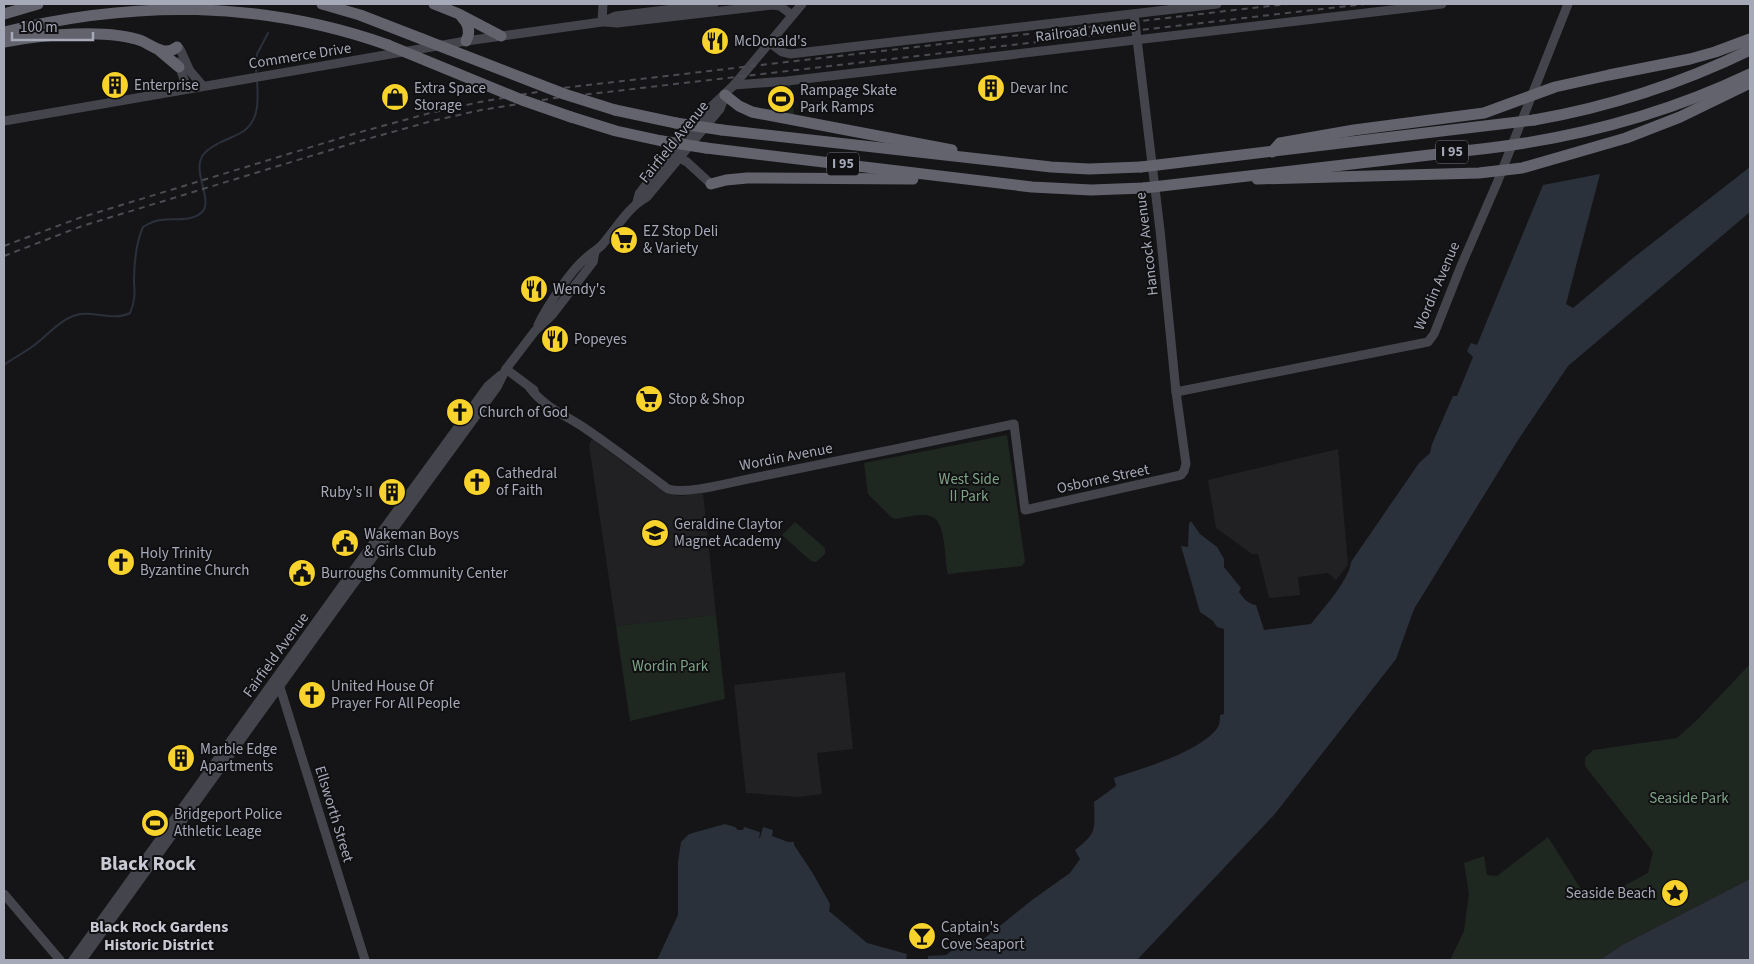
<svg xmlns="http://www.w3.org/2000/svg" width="1754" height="964" viewBox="0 0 1754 964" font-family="'Source Sans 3',sans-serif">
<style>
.built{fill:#212124}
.green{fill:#1f2721}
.water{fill:#2b313b}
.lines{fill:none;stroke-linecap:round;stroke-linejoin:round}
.stream{stroke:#2b313b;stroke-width:2}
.secondary{stroke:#44454c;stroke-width:9}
.highway{stroke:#62636d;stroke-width:11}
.rail{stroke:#4b4c53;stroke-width:2;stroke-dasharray:6 5;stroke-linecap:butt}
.highway-bridge{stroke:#62636d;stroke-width:11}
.labels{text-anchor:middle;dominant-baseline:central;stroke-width:4;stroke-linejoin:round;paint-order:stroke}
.shield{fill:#101012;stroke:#797b86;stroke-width:1}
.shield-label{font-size:14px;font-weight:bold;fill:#a6a9b8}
.street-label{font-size:15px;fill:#a6a9b8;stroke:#101012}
.poi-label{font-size:15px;fill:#a6a9b8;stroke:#101012;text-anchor:start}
.park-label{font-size:15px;fill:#7da385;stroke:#101012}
.neighbourhood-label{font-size:16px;font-weight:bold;fill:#c8c9d3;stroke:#101012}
.district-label{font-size:20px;font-weight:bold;fill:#c8c9d3;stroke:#101012}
</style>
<rect width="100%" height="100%" fill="#151517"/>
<!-- built -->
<g class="built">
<polygon points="591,440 595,440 600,445 657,487 660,487 671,494 680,496 703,493 716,615 616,626 589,445"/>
<polygon points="1338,449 1348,565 1336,580 1328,573 1298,577 1300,595 1269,598 1258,554 1252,554 1216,528 1208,480"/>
<polygon points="845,672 853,749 817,753 822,794 799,797 746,793 734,685"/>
</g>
<!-- green -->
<g class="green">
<path d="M790,85L794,115L770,110C770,101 771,94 777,87Z"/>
<path d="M1007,435L1025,562L1022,566L948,574C944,560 947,520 930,516C920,513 905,518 894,519L891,517L868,494L864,463Z"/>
<polygon points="795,522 825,548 825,554 816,562 811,561 782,535"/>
<polygon points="716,615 725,699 630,721 616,626"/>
<polygon points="1750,664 1750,879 1622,945 1600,960 1450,960 1464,931 1469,893 1464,863 1484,856 1487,875 1497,876 1548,837 1586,897 1595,901 1648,873 1653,852 1585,766 1585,758 1593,750 1677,738 1697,720"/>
</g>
<!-- water -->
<g class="water">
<path d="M1750,167V212L1568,366L1518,440L1414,609L1396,659L1274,815L1137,960H928V956L946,955L958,946L956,942C964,938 968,940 975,941L978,939L985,938L1032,900L1070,873L1080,859L1075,850C1097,833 1095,829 1094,802L1116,786L1114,778C1143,768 1201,752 1218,727C1220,723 1220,719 1220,715L1224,714V629L1217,627L1213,621L1200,612L1181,546L1188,547L1189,524L1191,521L1200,534L1217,547L1224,559V567L1241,588L1239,592C1244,599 1248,604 1256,605L1264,630L1311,624C1322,610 1350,579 1351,562L1419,463L1430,453L1432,444L1453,396H1457L1473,357L1467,351L1471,343L1477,345L1543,185L1600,174L1566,304L1573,308L1633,258Z"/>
<polygon points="725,824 735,827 738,830 743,830 744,827 760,832 759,838 760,838 763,827 773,830 772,836 788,842 794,842 794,845 812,872 830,904 829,911 867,943 907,954 906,960 657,960 678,915 678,862 681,842 689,834"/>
<polygon points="1750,879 1750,960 1600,960 1622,945"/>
</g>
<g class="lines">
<!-- stream -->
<g class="stream">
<polyline points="256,75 257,54 268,33"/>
<path d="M4,365C13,358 24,353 33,346C46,337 57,322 73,316C91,309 112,322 130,313C135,302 135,293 134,282C134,264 136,243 143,227C148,224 155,220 161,220C174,218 190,222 201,213C215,202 191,172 203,155C208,148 214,146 221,142C229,138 239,135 245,130C260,118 258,97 257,80"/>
</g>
<!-- secondary -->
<g class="secondary">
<polyline points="602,22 603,4"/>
<polyline points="605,22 617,23 772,5 780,6 792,15"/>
<polyline points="770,43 782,52 790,54 1217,4"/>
<polyline points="177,47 180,49 190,71 202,85"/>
<polyline points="178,62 187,88"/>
<polyline points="734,85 787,81 1442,4"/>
<polyline points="4,121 466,41 602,22 616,16 714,4"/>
<polyline points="674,155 687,162 711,184"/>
<polyline points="637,202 639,194 648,182 713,105 734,85 802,4"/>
<path d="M538,325C547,306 571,270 587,257C593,252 597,250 602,245C616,229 628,207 647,197L720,109L725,95"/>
<polyline points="506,369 534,390"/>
<path d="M530,388C544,407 567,416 586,429C614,448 641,469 668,489C689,495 735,481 758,477C843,460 929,442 1014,424L1025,510L1181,475L1184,471L1186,464L1176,392L1160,230L1134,14"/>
<polyline points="1176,392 1428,342 1434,334 1461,266 1497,183 1568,4"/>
<polyline points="278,681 365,960"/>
<polyline points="4,894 60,960"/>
<polyline points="73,960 342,586 488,386 501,375"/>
<polyline points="82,960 349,590 497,387 506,369 535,331 552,315 593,262 595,252"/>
</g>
<!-- highway -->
<g class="highway">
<polyline points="322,4 360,15 422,39"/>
<polyline points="434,4 459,14 501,36"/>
<polyline points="4,14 38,4"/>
<path d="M461,16C469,24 471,32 466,41"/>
<path d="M4,32C134,0 261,0 388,45"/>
<path d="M4,42C40,35 107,28 142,41C153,46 165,57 177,47"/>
<polyline points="160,51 179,67"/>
<polyline points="725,95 739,106 752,112 952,150"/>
<polyline points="615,110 676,123"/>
<polyline points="571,117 616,131 662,141"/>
<path d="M1534,120C1609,107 1682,83 1750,50"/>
<polyline points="722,130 1051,167 1089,169 1141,167"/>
<polyline points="706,148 1032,187 1091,190 1144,188"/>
<polyline points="1272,152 1280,143 1354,130 1484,113 1555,87 1609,75 1690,59 1715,52 1750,39"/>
<polyline points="1257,179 1479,173 1522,168 1626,138 1680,117 1750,83"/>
<polyline points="711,184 726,180 747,178 913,179"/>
</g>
<!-- rail -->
<g class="rail">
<polyline points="4,246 79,218 357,133 430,113 480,102 554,89 1287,4"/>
<polyline points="4,256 82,226 360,141 432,121 481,110 555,98 1365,4"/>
</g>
<!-- highway-bridge -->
<g class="highway-bridge">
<polyline points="422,39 564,94 615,110"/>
<polyline points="388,45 522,100 571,117"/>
<polyline points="676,123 722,130"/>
<polyline points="662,141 706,148"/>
<polyline points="1141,167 1534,120"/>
<path d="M1144,188L1490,148C1580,137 1668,113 1750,74"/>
</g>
</g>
<!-- icons -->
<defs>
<g id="restaurant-disc" transform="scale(1.4375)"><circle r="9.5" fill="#f8d32c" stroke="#101012"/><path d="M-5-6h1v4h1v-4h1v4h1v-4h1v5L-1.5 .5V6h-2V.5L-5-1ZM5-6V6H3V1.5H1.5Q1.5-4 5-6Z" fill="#111"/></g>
<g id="building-disc" transform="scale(1.4375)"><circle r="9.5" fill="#f8d32c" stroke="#101012"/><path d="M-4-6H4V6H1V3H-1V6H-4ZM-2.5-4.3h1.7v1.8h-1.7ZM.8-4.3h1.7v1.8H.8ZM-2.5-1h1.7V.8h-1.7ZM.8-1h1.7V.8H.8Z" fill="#111"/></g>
<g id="shop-disc" transform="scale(1.4375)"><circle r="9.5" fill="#f8d32c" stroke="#101012"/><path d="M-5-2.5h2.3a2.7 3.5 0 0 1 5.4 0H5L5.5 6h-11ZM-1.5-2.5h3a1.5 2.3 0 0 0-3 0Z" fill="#111"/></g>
<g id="stadium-disc" transform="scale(1.4375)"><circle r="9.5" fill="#f8d32c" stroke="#101012"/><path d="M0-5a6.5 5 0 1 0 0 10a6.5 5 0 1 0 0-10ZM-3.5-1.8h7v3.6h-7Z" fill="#111"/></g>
<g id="supermarket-disc" transform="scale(1.4375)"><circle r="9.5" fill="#f8d32c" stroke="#101012"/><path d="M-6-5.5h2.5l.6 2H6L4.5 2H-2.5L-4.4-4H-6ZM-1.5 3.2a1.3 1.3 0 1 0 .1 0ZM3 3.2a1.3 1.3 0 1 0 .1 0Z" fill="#111"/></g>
<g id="church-disc" transform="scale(1.4375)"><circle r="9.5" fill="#f8d32c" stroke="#101012"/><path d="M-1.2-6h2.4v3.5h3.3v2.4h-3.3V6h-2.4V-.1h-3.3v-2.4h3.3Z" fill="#111"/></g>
<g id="school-disc" transform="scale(1.4375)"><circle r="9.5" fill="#f8d32c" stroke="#101012"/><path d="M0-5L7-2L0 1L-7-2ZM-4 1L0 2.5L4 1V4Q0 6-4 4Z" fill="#111"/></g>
<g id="civic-disc" transform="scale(1.4375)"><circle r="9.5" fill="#f8d32c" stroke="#101012"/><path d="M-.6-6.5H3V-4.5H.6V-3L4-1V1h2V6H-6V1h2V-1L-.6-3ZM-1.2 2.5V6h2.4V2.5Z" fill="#111"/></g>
<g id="sight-disc" transform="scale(1.4375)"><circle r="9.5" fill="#f8d32c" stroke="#101012"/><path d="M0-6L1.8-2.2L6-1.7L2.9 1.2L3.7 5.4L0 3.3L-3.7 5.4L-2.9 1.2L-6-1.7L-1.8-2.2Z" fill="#111"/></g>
<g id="bar-disc" transform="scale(1.4375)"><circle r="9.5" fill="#f8d32c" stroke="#101012"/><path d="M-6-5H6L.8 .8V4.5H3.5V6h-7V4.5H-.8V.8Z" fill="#111"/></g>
</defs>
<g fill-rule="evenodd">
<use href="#restaurant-disc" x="715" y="41"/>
<use href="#building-disc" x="115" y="85"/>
<use href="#building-disc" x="991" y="88"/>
<use href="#shop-disc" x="395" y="97"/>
<use href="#stadium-disc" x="781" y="99"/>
<use href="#supermarket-disc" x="624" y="240"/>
<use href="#restaurant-disc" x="534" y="289"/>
<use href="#restaurant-disc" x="555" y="339"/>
<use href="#supermarket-disc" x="649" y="399"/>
<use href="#church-disc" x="460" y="412"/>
<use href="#church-disc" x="477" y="482"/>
<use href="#building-disc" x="392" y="492"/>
<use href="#school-disc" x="655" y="533"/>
<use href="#civic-disc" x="345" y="543"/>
<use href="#church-disc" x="121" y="562"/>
<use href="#civic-disc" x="302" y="573"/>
<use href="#church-disc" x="312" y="695"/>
<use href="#building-disc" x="181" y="758"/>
<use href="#stadium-disc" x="155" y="823"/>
<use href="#sight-disc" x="1675" y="893"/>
<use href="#bar-disc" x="922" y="936"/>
</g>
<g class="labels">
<!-- shield labels -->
<g class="shield">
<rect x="1436" y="140.5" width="32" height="23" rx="4"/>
<rect x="827" y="152.5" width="32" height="23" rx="4"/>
</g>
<g class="shield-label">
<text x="1452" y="152">I 95</text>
<text x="843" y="164">I 95</text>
</g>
<!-- street labels -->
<g class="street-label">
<text transform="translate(1086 31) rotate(-7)">Railroad Avenue</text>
<text transform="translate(300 56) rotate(-9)">Commerce Drive</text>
<text transform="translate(674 142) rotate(-51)">Fairfield Avenue</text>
<text transform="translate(1147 244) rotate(-97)">Hancock Avenue</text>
<text transform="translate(1437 286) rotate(-67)">Wordin Avenue</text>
<text transform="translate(786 457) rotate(-11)">Wordin Avenue</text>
<text transform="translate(1103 479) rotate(-12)">Osborne Street</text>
<text transform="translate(276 655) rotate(-54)">Fairfield Avenue</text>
<text transform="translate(334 814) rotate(73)">Ellsworth Street</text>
</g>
<!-- poi labels -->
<g class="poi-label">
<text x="734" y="41">McDonald's</text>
<text x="134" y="85">Enterprise</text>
<text x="414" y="88">Extra Space<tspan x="414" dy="17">Storage</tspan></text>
<text x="1010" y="88">Devar Inc</text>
<text x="800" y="90">Rampage Skate<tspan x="800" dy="17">Park Ramps</tspan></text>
<text x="643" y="231">EZ Stop Deli<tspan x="643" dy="17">&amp; Variety</tspan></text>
<text x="553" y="289">Wendy's</text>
<text x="574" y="339">Popeyes</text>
<text x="668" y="399">Stop &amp; Shop</text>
<text x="479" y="412">Church of God</text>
<text x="496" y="473">Cathedral<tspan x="496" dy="17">of Faith</tspan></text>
<text x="373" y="492" text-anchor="end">Ruby's II</text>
<text x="674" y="524">Geraldine Claytor<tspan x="674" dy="17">Magnet Academy</tspan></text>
<text x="364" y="534">Wakeman Boys<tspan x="364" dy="17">&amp; Girls Club</tspan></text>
<text x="140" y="553">Holy Trinity<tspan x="140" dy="17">Byzantine Church</tspan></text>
<text x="321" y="573">Burroughs Community Center</text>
<text x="331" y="686">United House Of<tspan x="331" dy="17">Prayer For All People</tspan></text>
<text x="200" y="749">Marble Edge<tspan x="200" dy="17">Apartments</tspan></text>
<text x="174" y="814">Bridgeport Police<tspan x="174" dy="17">Athletic Leage</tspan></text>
<text x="1656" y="893" text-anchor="end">Seaside Beach</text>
<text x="941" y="927">Captain's<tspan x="941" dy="17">Cove Seaport</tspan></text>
</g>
<!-- park labels -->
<g class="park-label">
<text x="969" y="479">West Side<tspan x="969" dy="17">II Park</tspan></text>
<text x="670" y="666">Wordin Park</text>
<text x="1689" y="798">Seaside Park</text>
</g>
<!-- neighbourhood labels -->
<g class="neighbourhood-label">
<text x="159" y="927">Black Rock Gardens<tspan x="159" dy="18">Historic District</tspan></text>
</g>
<!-- district labels -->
<g class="district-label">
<text x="148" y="864">Black Rock</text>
</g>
</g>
<!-- border -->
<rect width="1754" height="964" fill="none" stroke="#a6a9b8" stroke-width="10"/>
<!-- scale -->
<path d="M12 32v8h81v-8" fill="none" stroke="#a6a9b8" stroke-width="2.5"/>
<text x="20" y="32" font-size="15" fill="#a6a9b8" stroke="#101012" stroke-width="4" paint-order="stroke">100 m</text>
</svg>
